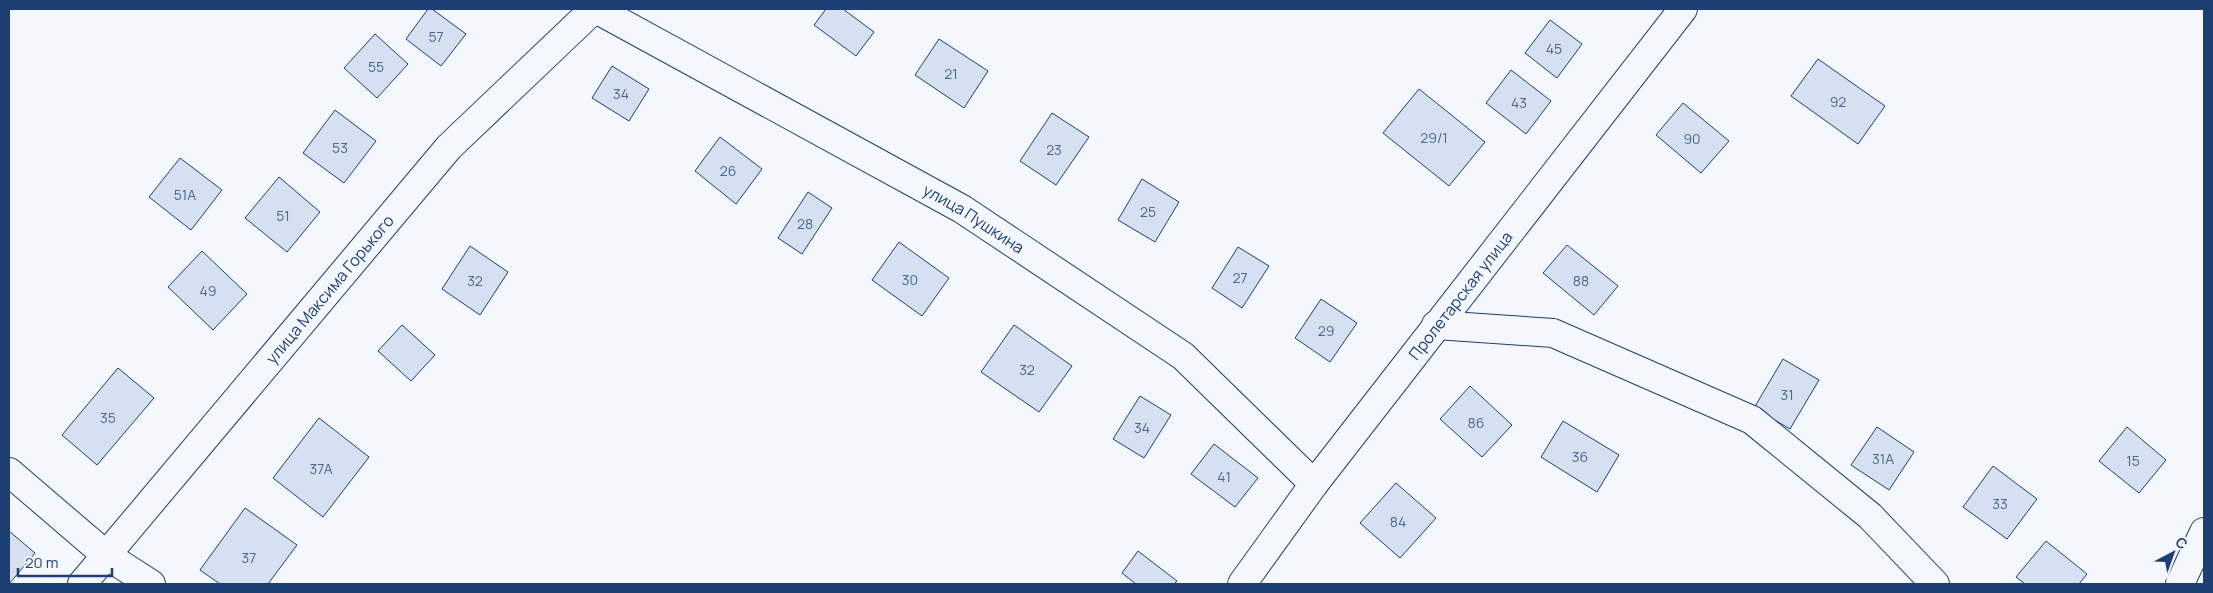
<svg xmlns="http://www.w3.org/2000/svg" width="2213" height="593" viewBox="0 0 2213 593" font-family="Manrope,sans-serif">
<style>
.building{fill:#d5e0f0;stroke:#1d3f73}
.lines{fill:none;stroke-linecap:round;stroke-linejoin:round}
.street-casing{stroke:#1d3f73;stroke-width:30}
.street{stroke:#f4f7fb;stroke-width:28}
.labels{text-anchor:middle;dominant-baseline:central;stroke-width:4;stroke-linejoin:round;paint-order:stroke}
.number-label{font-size:14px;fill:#4b6792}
.street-label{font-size:16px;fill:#1d3f73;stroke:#f4f7fb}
</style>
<rect width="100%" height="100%" fill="#f4f7fb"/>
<!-- building -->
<g class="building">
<polygon points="428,9 432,9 466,34 441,66 406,39"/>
<polygon points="826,9 843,9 874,32 856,56 814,25"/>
<polygon points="1550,20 1582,44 1557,78 1525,53"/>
<polygon points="375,34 408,64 377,98 344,68"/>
<polygon points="939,39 988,71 964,108 915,75"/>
<polygon points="1818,59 1885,106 1858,144 1791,96"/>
<polygon points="612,66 649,89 629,121 592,98"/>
<polygon points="1511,70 1551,101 1526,134 1486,103"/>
<polygon points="1419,89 1485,142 1449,186 1383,133"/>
<polygon points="1683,103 1729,141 1701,173 1656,135"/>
<polygon points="335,110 376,141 344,183 303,153"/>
<polygon points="1052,113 1089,137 1056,185 1020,161"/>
<polygon points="720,137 762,169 736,204 695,171"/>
<polygon points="180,158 222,190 191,230 149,197"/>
<polygon points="279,177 320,212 287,252 245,218"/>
<polygon points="1142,179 1179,202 1155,242 1118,220"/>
<polygon points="808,192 832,208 802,254 778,238"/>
<polygon points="899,242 949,278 922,316 872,280"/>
<polygon points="1567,245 1618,286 1594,315 1543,273"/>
<polygon points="470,246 508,272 480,315 442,289"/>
<polygon points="1238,247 1269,266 1242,308 1212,288"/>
<polygon points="202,251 247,294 213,330 168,287"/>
<polygon points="1321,299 1357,323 1330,362 1295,338"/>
<polygon points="402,325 435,355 411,381 378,351"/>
<polygon points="1014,325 1072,366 1039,412 981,372"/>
<polygon points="1783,359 1819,380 1790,429 1754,408"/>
<polygon points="118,368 154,398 97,465 62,435"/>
<polygon points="1470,386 1512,425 1482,457 1440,419"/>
<polygon points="1140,396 1171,415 1144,458 1113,439"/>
<polygon points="319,418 369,457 323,517 273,478"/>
<polygon points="1563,421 1619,455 1597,492 1541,457"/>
<polygon points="1877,427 1914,452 1889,490 1851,465"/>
<polygon points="2127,427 2166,460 2139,493 2099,461"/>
<polygon points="1214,444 1258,478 1235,507 1191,474"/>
<polygon points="1993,466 2037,499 2007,539 1963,507"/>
<polygon points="1396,483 1436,518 1400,558 1360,523"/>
<polygon points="245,508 297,545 268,584 220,584 200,570"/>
<polygon points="9,531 35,553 9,584"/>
<polygon points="2046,541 2087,574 2079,584 2025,584 2016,577"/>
<polygon points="1138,551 1177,581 1174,584 1136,584 1122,573"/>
</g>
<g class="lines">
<!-- street casing -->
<g class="street-casing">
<g id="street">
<path id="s1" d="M596,9L962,209L1183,356L1314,484"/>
<polyline points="1436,325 1553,333 1752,420 1870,516 1935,584"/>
<polyline points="9,472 106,555 151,584"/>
<path id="s2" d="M82,584L449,147L594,9"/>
<path id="s3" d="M1242,584L1314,484L1683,9"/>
<polyline points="2180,584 2204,532"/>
</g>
</g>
<!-- street -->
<use href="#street" class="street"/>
</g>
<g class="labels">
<!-- number labels -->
<g class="number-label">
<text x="436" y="36">57</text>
<text x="1554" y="48">45</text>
<text x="376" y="66">55</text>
<text x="951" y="73">21</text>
<text x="621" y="93">34</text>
<text x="1838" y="101">92</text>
<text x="1519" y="102">43</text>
<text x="1434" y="137">29/1</text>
<text x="1692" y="138">90</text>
<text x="340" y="147">53</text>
<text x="1054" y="149">23</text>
<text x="728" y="170">26</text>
<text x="185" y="194">51А</text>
<text x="1148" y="211">25</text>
<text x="283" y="215">51</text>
<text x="805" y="223">28</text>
<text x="1240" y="277">27</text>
<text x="910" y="279">30</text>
<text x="475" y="280">32</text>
<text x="1581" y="280">88</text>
<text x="208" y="290">49</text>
<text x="1326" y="330">29</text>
<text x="1027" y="369">32</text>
<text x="1787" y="394">31</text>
<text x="108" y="417">35</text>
<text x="1476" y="422">86</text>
<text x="1142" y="427">34</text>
<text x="1580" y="456">36</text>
<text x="1883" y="458">31А</text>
<text x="2133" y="460">15</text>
<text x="321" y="468">37А</text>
<text x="1224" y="476">41</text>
<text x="2000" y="503">33</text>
<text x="1398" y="521">84</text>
<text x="249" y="557">37</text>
</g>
<!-- street labels -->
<g class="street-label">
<text stroke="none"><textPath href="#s1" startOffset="432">улица Пушкина</textPath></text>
<text stroke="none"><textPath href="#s2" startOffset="385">улица Максима Горького</textPath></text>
<text stroke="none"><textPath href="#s3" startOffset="362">Пролетарская улица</textPath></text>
</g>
</g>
<!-- border -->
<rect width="2213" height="593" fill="none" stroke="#1d3f73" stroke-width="20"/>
<!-- north arrow -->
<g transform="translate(2173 553) rotate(41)" stroke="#f4f7fb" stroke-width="4" paint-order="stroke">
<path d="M0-4L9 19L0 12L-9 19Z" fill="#1d3f73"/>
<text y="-8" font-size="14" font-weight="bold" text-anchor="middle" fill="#1d3f73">С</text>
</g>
<!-- scale -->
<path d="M18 568v8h94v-8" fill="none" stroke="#1d3f73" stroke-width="2.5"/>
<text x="25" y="568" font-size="15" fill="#1d3f73" stroke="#f4f7fb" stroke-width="4" paint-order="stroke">20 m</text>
</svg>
